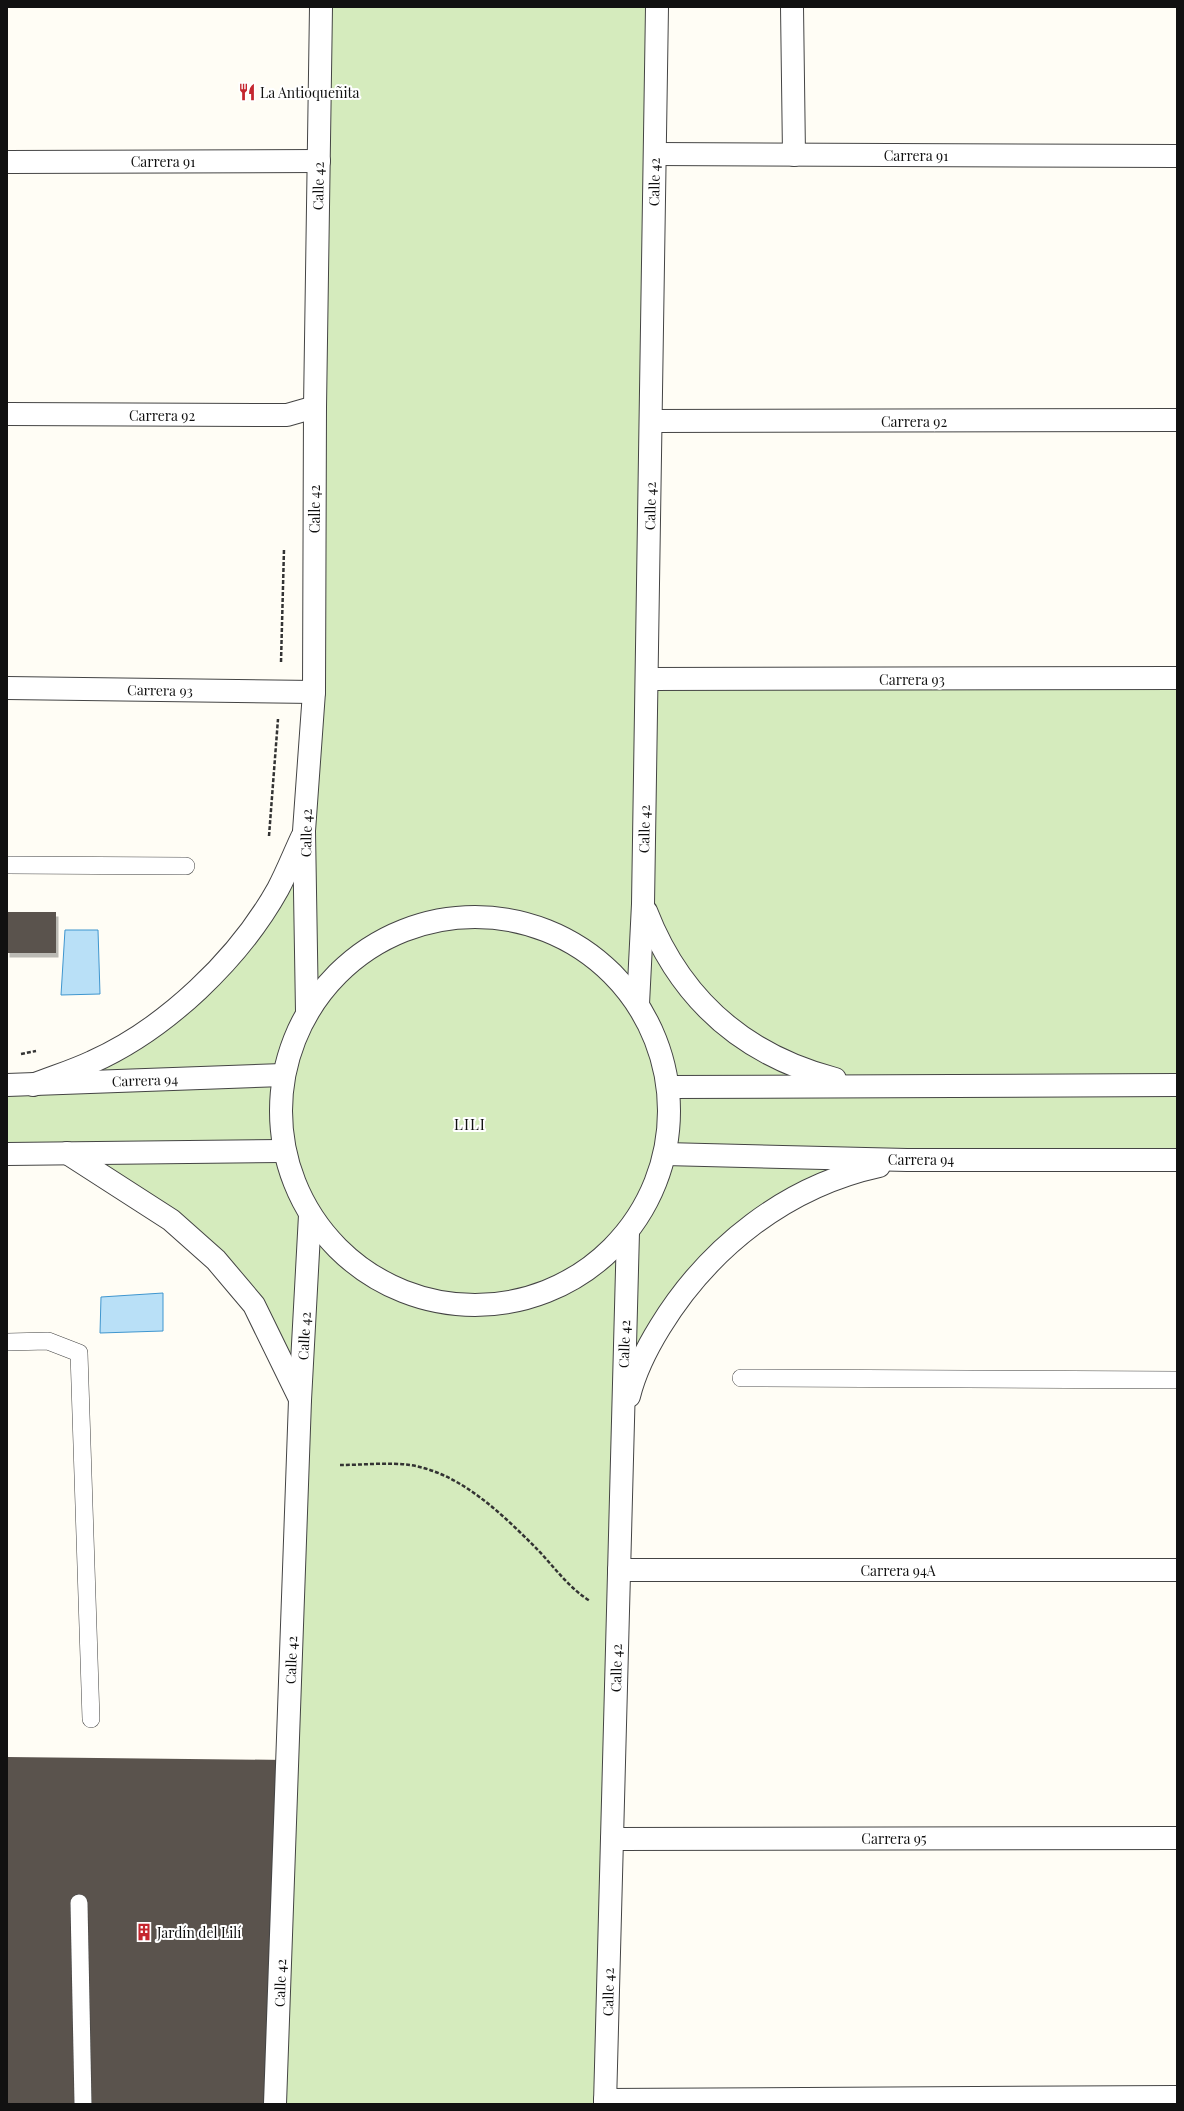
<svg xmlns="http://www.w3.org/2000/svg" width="1184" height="2111" viewBox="0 0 1184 2111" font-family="'Playfair Display',serif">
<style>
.green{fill:#d5ebbd}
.water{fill:#b9e0f7;stroke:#3f96cf}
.building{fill:#5a524d;filter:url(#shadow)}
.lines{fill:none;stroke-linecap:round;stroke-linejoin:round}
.service-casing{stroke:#444;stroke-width:18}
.minor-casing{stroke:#444;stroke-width:24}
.tertiary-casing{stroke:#444;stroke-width:24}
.path{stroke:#333;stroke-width:2.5;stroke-dasharray:4 2;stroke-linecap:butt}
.service{stroke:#fff;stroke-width:17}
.minor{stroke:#fff;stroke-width:22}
.tertiary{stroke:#fff;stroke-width:22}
.labels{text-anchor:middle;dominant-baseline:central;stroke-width:4;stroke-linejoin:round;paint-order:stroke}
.poi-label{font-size:14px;fill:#111;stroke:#fff;text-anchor:start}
.street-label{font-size:14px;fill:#111;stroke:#fff}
.neighbourhood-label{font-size:15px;letter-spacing:1px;fill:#111;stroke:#fff}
</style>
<defs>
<filter id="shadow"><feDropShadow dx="2.5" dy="4.5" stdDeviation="0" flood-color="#0004"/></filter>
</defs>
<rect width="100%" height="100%" fill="#fffdf5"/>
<!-- green -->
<polygon class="green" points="321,7 657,7 647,679 1177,678 1177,1160 907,1160 818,1186 704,1266 632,1384 605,2104 275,2104 300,1400 216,1260 67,1153 7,1154 7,1085 93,1062 242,942 304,831"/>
<!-- water -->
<g class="water">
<polygon points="65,930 98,930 100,994 61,995"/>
<polygon points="163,1293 163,1331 100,1333 101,1297"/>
</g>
<!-- building -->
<g class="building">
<rect x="7" y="912" width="49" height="41"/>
<polygon points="7,1757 288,1760 275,2104 7,2104"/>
</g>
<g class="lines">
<!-- service casing -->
<g class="service-casing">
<g id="service">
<polyline points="7,865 186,866"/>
<polyline points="7,1342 48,1341 79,1353 91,1719"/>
<polyline points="741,1378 1177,1380"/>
<polyline points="79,1903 83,2104"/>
</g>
</g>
<!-- minor casing -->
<g class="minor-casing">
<g id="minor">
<polyline points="792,7 794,155"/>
<polyline points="655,154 1177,156"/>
<polyline points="7,162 319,161"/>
<polyline points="7,414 287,415 315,407"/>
<polyline points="651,421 1177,420"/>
<polyline points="647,679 1177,678"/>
<polyline points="7,688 314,692"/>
<polyline points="619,1570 1177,1570"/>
<polyline points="612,1839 1177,1838"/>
<polyline points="605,2100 1177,2097"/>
</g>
</g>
<!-- tertiary casing -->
<g class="tertiary-casing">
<g id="tertiary">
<path d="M646,911C680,999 744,1055 835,1079"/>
<circle cx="475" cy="1111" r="194"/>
<polyline points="638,1004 643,904 657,7"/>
<polyline points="307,1012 304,831 314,692 315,407 321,7"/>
<polyline points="7,1085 283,1075"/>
<path d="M33,1085C53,1077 73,1071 92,1062C166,1029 239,959 278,889C287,872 294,854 302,837"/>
<polyline points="669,1087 1177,1085"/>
<polyline points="67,1153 171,1220 216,1260 254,1305 300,1399"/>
<polyline points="7,1154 282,1151"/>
<polyline points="665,1154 907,1160 1177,1160"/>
<path d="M629,1396C635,1372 647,1348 660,1327C709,1247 787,1186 879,1166"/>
<polyline points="275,2104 300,1400 310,1215"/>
<polyline points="605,2104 628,1232"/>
</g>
</g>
<!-- path -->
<g class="path">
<polyline points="281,662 284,549"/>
<polyline points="269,836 278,719"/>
<polyline points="21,1054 36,1051"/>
<path d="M340,1465C362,1465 389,1462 410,1465C461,1473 503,1515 538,1550C555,1568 569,1588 590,1601"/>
</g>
<!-- service -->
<use href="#service" class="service"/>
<!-- minor -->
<use href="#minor" class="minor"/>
<!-- tertiary -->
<use href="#tertiary" class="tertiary"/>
</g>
<!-- icons -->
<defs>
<g id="restaurant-bare" transform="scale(1.38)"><path d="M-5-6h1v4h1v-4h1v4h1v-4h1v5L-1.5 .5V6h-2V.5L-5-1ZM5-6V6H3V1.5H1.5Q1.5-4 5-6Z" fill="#c4262e" stroke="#fff" stroke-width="2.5" paint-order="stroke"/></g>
<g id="building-bare" transform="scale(1.38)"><path d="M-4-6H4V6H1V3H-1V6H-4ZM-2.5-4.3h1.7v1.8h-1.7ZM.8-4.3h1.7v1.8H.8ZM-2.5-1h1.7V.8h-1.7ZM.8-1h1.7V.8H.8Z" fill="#c4262e" stroke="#fff" stroke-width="2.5" paint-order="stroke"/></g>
</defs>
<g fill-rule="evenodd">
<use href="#restaurant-bare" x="247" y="92"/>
<use href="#building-bare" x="144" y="1932"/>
</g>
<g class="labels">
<!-- poi labels -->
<g class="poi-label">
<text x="260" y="92">La Antioqueñita</text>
<text x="157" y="1932">Jardín del Lilí</text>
</g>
<!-- street labels -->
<g class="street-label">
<text x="916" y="155">Carrera 91</text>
<text x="163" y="161">Carrera 91</text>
<text transform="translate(654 182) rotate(-89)">Calle 42</text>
<text transform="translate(318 186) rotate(-89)">Calle 42</text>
<text x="162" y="415">Carrera 92</text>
<text x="914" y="421">Carrera 92</text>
<text transform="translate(650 506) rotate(-89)">Calle 42</text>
<text transform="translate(314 509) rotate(-90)">Calle 42</text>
<text x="912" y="679">Carrera 93</text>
<text transform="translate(160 690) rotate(1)">Carrera 93</text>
<text transform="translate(644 829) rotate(-89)">Calle 42</text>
<text transform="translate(306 833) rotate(-89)">Calle 42</text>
<text transform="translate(145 1080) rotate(-2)">Carrera 94</text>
<text x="921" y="1159">Carrera 94</text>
<text transform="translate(304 1336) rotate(-87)">Calle 42</text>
<text transform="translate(624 1344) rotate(-88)">Calle 42</text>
<text x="898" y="1570">Carrera 94A</text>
<text transform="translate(291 1660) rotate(-88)">Calle 42</text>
<text transform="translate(616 1668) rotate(-89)">Calle 42</text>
<text x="894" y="1838">Carrera 95</text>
<text transform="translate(280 1983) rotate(-88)">Calle 42</text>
<text transform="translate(608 1992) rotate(-89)">Calle 42</text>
</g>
<!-- neighbourhood labels -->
<g class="neighbourhood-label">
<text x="470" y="1124">LILI</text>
</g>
</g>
<!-- border -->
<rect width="1184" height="2111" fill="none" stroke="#111111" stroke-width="16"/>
</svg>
